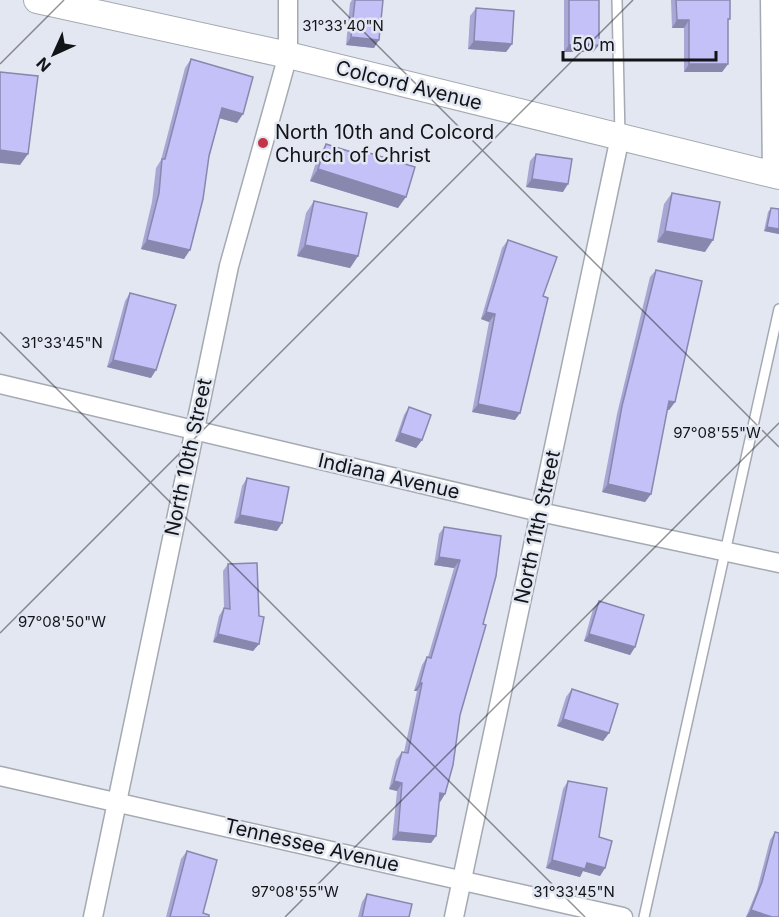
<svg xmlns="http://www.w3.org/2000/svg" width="779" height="917" viewBox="0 0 779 917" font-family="Inter,sans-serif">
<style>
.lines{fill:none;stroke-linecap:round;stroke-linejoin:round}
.lane-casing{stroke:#a4a9b2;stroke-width:12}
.street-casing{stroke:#a4a9b2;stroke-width:21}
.secondary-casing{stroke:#a4a9b2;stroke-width:28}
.lane{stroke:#fff;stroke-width:9}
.street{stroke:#fff;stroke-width:18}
.secondary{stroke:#fff;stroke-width:26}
.wall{fill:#a8a6d5}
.shaded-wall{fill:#8887ae}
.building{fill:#c3c1f8;stroke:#8887ae;stroke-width:1.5}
.ticks{fill:none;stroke:#121418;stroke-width:1.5;stroke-opacity:0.45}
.poi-dot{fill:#c4334a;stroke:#e2e7f1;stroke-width:2}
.labels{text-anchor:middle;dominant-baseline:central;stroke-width:5;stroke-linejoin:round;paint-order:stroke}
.street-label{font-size:20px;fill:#121418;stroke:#e2e7f1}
.poi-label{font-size:20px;fill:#121418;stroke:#e2e7f1;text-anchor:start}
.ticks-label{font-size:15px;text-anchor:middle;fill:#121418;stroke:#e2e7f1;stroke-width:5;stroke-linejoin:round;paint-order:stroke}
</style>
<rect width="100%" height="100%" fill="#e2e7f1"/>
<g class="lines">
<!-- lane casing -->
<g class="lane-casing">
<g id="lane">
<polyline points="617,0 620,136"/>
<polyline points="644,917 779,309"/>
</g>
</g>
<!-- street casing -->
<g class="street-casing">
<g id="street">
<polyline points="770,0 772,175"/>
<polyline points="0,384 540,512 779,563"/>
<polyline points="0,776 623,917"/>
<polyline points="93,917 229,266 288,55 288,0"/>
<polyline points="454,917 620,137"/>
</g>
</g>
<!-- secondary casing -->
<g class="secondary-casing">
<polyline id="secondary" points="37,0 288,55 779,176"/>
</g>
<!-- lane -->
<use href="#lane" class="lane"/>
<!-- street -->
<use href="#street" class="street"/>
<!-- secondary -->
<use href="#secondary" class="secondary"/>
</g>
<!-- wall -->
<g class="wall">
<polygon points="352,0 383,0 374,48 346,45 350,3"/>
<polygon points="564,0 599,0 599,45 593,52 564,52"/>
<polygon points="671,0 730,0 728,22 728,64 722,72 684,72 684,28 672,28"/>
<polygon points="476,8 512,44 506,52 468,49 470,16"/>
<polygon points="191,59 237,123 219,118 184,259 141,249 152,202 156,168 161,160 185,68"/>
<polygon points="326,144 363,156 366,152 398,208 310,181 318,156"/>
<polygon points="536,154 563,192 526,187 530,161"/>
<polygon points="672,193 705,252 657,242 664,204"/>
<polygon points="314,201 358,256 350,268 297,256 306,213"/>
<polygon points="771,208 779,234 764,231 768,212"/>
<polygon points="508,240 543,296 515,420 472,412 489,322 481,319 502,248"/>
<polygon points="656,270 675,402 669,410 667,410 651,494 645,502 602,492 617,414 650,277"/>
<polygon points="130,293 151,378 107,367 125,301"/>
<polygon points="409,407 422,440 416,448 395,441 404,415"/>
<polygon points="247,478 277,531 234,523 242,486"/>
<polygon points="444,527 501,536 460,715 445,794 440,802 439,802 436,836 431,843 392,840 397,791 389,789 396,760 402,752 404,752 417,691 414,691 422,665 427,657 428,657 454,568 434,565 439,534"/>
<polygon points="228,564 259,644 253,651 213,642 219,616 224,608 223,571"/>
<polygon points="599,601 635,647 630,655 584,641 593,609"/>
<polygon points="572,689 609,733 603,741 557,726 566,697"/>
<polygon points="568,781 599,837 605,868 600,876 583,871 580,877 546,868 563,789"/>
<polygon points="775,832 779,917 746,917 757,890 770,840"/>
<polygon points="187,851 203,913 209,917 166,917 181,859"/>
<polygon points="367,894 409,917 358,917 362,902"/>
</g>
<!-- shaded-wall -->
<g class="shaded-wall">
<polygon points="677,20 689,20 684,28 672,28"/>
<polygon points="351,37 379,40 374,48 346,45"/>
<polygon points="474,41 512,44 506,52 468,49"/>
<polygon points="569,45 599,45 593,52 564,52"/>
<polygon points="689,64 728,64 722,72 684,72"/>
<polygon points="222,108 243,114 237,123 215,117"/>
<polygon points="0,150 28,154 20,165 0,163"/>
<polygon points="318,169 406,197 398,208 310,181"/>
<polygon points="532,179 568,184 563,192 526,187"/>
<polygon points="767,227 779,229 779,234 764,231"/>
<polygon points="665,231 713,240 705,252 657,242"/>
<polygon points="147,240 190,250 184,259 141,249"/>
<polygon points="305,245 358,256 350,268 297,256"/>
<polygon points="486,312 495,314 489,322 481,319"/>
<polygon points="113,360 156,370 151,378 107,367"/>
<polygon points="669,401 675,402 669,410 664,409"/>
<polygon points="478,404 520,413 515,420 472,412"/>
<polygon points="400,433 422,440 416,448 395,441"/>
<polygon points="608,484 651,494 645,502 602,492"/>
<polygon points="240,515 282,523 277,531 234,523"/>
<polygon points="439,557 460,560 454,568 434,565"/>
<polygon points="218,634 259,644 253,651 213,642"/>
<polygon points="589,634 635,647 630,655 584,641"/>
<polygon points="420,683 422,683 417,691 414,691"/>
<polygon points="563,719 609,733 603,741 557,726"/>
<polygon points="394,781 402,783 397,791 389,789"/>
<polygon points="440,793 445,794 440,802 434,801"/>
<polygon points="398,832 436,836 431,843 392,840"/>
<polygon points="552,860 587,863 605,868 600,876 583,871 580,877 546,868"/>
<polygon points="751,910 772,917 746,917"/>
</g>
<!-- building -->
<g class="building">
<polygon points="355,0 383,0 379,40 351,37"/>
<rect x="569" y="0" width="30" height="45"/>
<polygon points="676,0 730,0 730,19 728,19 728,64 689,64 689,20 677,20"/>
<polygon points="476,8 514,11 512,44 474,41"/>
<polygon points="191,59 253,77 243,114 222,108 209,156 203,199 190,250 147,240 159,193 162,159 165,159"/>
<polygon points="0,72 38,76 28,154 0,150"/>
<polygon points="326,144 364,156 366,152 415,167 406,197 318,169"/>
<polygon points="536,154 572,159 568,184 532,179"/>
<polygon points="672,193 720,202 713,240 665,231"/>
<polygon points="314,201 367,213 358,256 305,245"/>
<polygon points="771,208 779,209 779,229 767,227"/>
<polygon points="508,240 557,257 543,296 548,298 520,413 478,404 495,314 486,312"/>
<polygon points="656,270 702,281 675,402 669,401 651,494 608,484 622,406"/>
<polygon points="130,293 176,305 156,370 113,360"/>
<polygon points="409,407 431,415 422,440 400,433"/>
<polygon points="247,478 289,487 282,523 240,515"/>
<polygon points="444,527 501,536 496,576 483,624 486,625 460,715 453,765 445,794 440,793 436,836 398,832 402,783 394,781 402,752 408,753 422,683 420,683 427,657 431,658 460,560 439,557"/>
<polygon points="257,563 259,616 264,617 259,644 218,634 224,608 230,609 228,564"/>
<polygon points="599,601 644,615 635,647 589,634"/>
<polygon points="572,689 618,704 609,733 563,719"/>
<polygon points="568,781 607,788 599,837 612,841 605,868 587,863 585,869 552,860"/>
<polygon points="775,832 779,833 779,917 772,917 751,910 762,882"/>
<polygon points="187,851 217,860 203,913 209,915 209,917 170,917"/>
<polygon points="367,894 412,904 409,917 362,917"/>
</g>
<!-- ticks -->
<path class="ticks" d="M332,0L779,447M0,64L64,0M0,332L585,917M0,633L633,0M285,917L779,423"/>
<!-- markers -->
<circle class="poi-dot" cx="263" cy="143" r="6"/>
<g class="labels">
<!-- street labels -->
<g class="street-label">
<text transform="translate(409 85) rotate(14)">Colcord Avenue</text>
<text transform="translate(188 457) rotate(-78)">North 10th Street</text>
<text transform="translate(389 476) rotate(13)">Indiana Avenue</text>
<text transform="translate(537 527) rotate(-78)">North 11th Street</text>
<text transform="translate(312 845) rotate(13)">Tennessee Avenue</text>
</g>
<!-- poi labels -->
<g class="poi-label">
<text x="275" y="132">North 10th and Colcord<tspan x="275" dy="23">Church of Christ</tspan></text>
</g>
</g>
<g class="ticks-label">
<text x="343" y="31">31°33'40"N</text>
<text x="62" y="348">31°33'45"N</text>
<text x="717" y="438">97°08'55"W</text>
<text x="62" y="627">97°08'50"W</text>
<text x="295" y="897">97°08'55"W</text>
<text x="574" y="897">31°33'45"N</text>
</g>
<!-- north arrow -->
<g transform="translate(54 54) rotate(225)" stroke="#e2e7f1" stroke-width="4.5" paint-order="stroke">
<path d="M0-4.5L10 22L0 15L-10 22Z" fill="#121418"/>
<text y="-9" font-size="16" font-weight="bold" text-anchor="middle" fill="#121418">N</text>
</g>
<!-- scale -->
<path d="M563 51v9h153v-9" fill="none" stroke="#121418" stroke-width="3"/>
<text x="572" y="51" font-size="18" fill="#121418" stroke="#e2e7f1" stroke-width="4.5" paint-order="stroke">50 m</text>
</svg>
